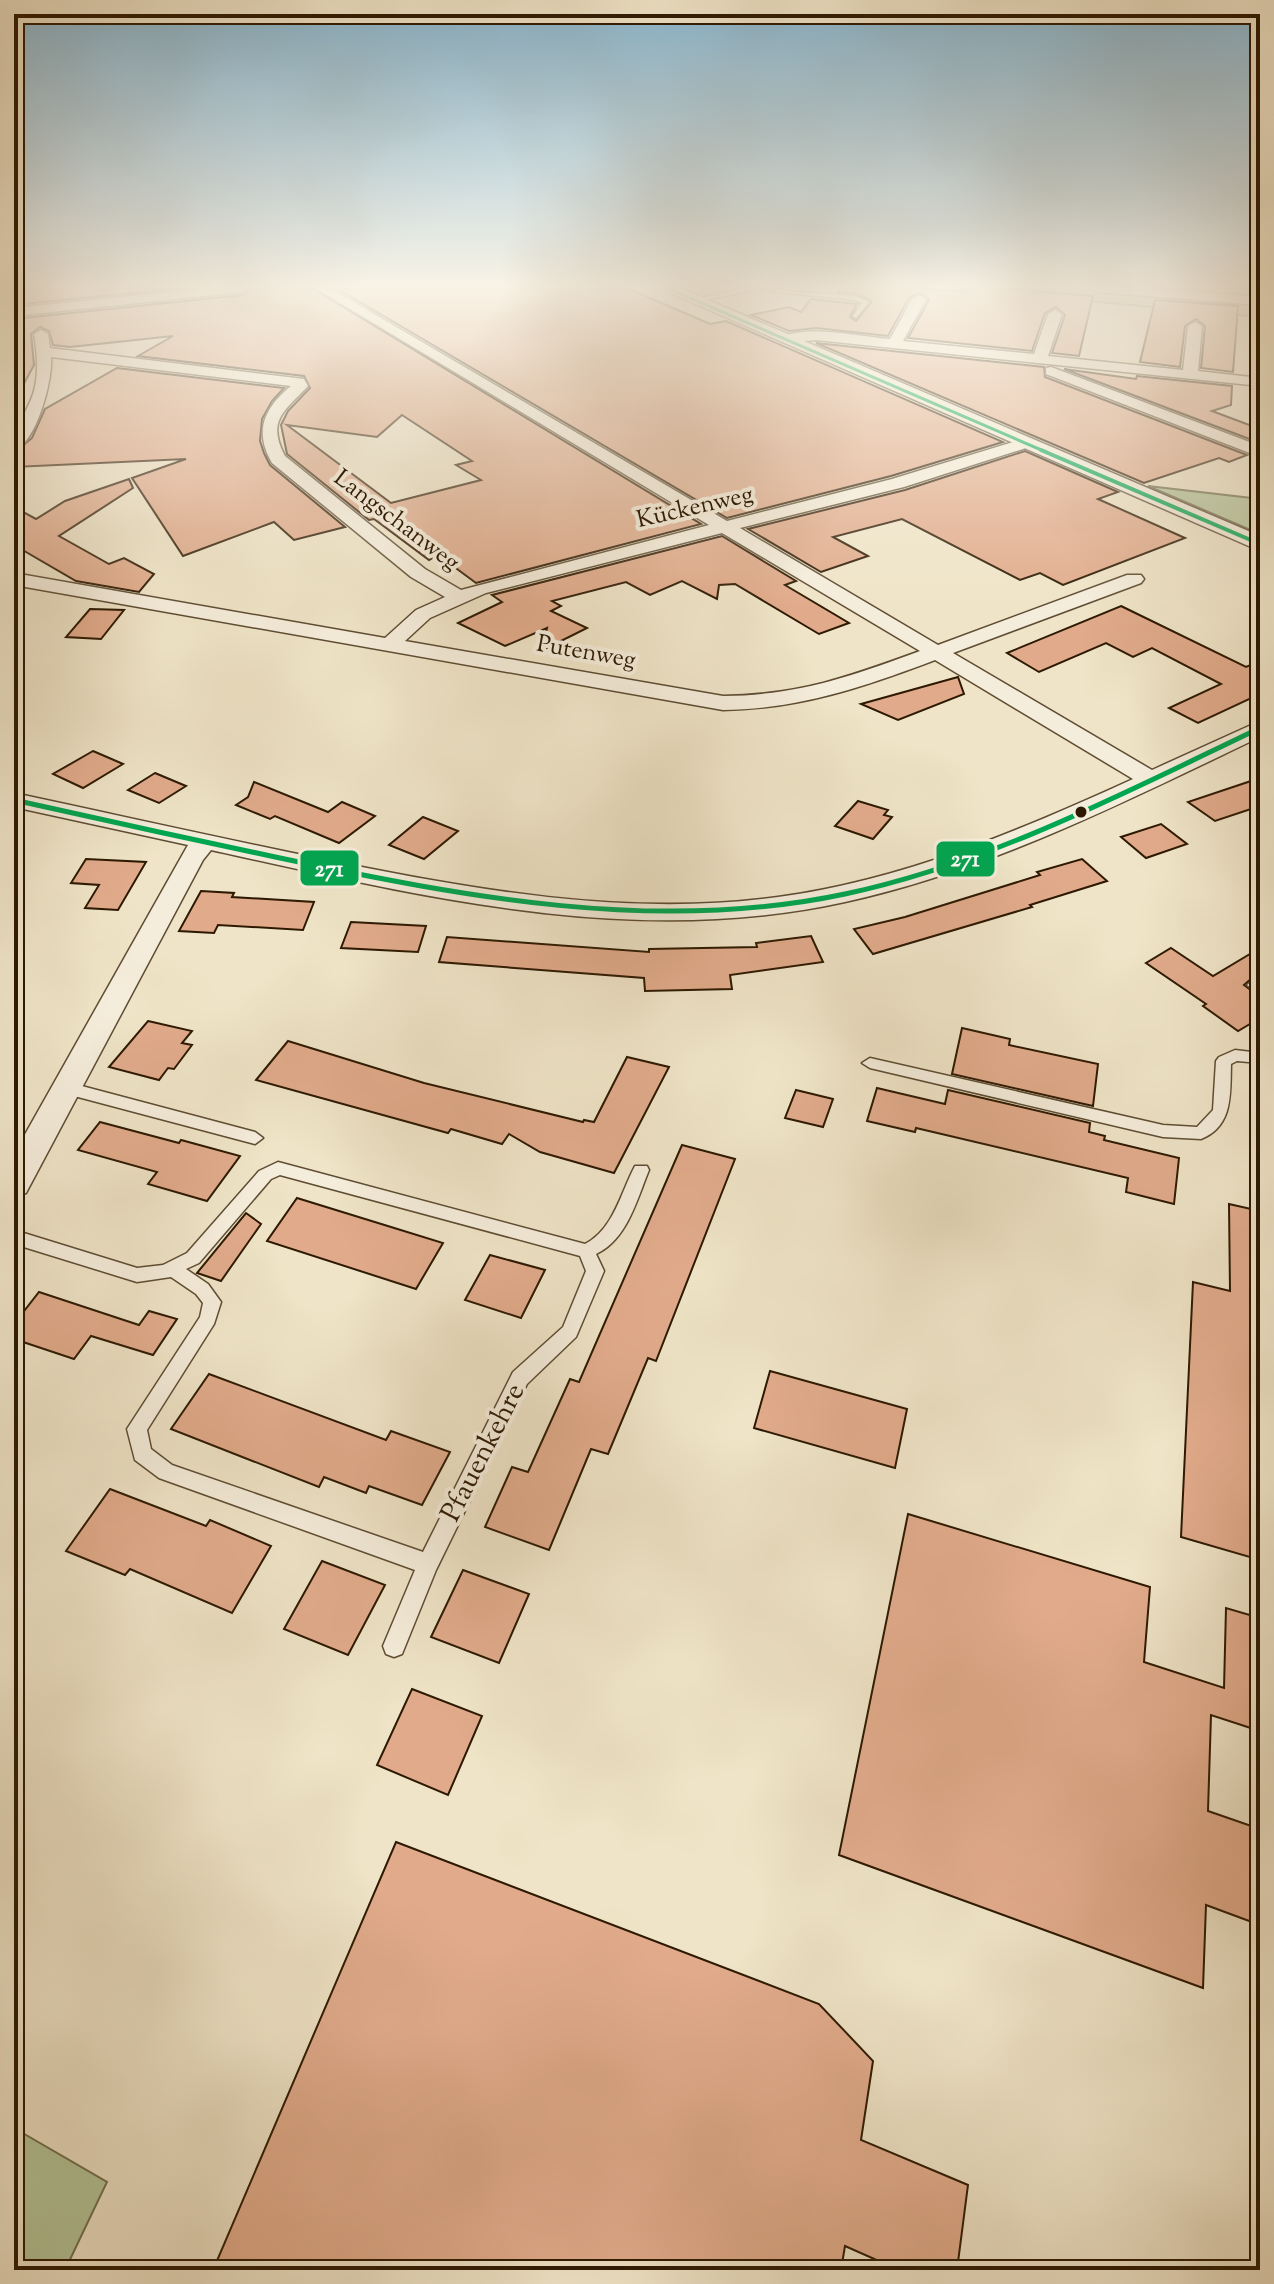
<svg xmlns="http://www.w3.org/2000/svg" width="1274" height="2284" viewBox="0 0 1274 2284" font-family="'Sorts Mill Goudy',serif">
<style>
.green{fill:#b4c599;stroke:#706f4e;stroke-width:2}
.building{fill:#e1ab8b;stroke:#2d1902;stroke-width:2;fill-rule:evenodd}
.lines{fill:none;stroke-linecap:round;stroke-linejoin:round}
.service-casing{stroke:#5e4c33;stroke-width:3}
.minor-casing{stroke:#5e4c33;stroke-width:3}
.tertiary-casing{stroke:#5e4c33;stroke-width:3}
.service{fill:#f5eddb;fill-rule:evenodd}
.minor{fill:#f5eddb;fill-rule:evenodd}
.tertiary{fill:#f5eddb;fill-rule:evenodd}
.bus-1-far2-casing{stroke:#f5eddb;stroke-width:6}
.bus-1-far1-casing{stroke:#f5eddb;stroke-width:8}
.bus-1-casing{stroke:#f5eddb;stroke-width:10}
.bus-1-far2{stroke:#00a651;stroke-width:3}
.bus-1-far1{stroke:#00a651;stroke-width:4}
.bus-1{stroke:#00a651;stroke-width:5}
.bus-dot{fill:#2d1902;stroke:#f5eddb;stroke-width:3}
.labels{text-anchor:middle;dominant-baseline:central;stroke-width:8;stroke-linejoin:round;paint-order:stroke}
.far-street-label{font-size:24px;fill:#2d1902;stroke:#f5eddb}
.street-label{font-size:28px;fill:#2d1902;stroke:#f5eddb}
.line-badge{stroke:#f5eddb;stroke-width:3}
.badge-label{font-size:22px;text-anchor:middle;font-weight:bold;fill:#fff}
</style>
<rect width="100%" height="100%" fill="#efe4c7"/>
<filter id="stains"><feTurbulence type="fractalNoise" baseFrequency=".0025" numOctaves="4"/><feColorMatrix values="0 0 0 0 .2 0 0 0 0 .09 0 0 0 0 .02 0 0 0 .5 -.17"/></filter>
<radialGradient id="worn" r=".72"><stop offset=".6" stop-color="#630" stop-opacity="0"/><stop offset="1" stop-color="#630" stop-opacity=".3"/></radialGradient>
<!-- green -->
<g class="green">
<polygon points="947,288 1260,288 1260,317"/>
<polygon points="1148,486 1260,499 1260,534"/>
<polygon points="14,2128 107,2182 65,2270 14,2270"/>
</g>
<!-- building -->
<g class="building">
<polygon points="14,288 181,288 14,305"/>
<path d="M252,288H312L701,524L476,583L438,555L429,560L374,519L369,520L287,454L281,425L288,411L310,388L304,376L138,356L173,336L70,347L53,345L49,331L40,327L31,334L34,365L14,402V319L243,295ZM402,415L472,461L456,465L481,480L391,503L287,425L377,437Z"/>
<polygon points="336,288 627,288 710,324 726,321 1003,442 891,476 727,518"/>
<polygon points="841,288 917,288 966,292 968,288 995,288 1093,296 1079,356 1052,353 1065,315 1056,307 1045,313 1032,351 908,338 929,300 920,292 909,298 888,336 816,328 789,331 751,315 789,307 801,312 811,299 857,304 850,317 856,321 872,301 856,293 838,292"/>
<polygon points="1155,300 1238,306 1233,372 1201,368 1205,326 1196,319 1185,326 1180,367 1140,362"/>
<polygon points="816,343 1044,367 1045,377 1247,455 1229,462 1219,458 1144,483"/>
<polygon points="117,368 284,388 272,401 262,419 260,441 264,453 270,465 345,527 294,540 274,522 183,556 132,478 186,459 14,467 14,453 32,438 45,409"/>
<polygon points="1064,369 1136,379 1137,376 1232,386 1231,405 1212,411 1260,429 1260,443"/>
<polygon points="1025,451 1118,492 1098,499 1185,538 1063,585 1040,573 1020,580 902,519 833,537 868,556 821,572 748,529 905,490"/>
<polygon points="129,479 133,488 59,536 109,564 124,558 154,574 139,592 76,581 14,545 14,507 36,519 65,501"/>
<polygon points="722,536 796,581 785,585 849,623 819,634 735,584 719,585 717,599 682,581 650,595 626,582 552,601 561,606 551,611 587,628 541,651 547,628 505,646 458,623 502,602 492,595"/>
<polygon points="1121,606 1246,667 1260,661 1260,705 1249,699 1198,723 1169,708 1221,684 1152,648 1133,657 1106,643 1039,672 1007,653"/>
<polygon points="90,609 124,610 101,639 66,637"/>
<polygon points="958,677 964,694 898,720 861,704"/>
<polygon points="93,751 123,764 83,788 53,774"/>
<polygon points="155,773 186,786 159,803 128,790"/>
<polygon points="1260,778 1260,806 1215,821 1188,802"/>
<polygon points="254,782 328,812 342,802 375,816 339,843 275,816 270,819 236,805 248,797"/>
<polygon points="858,801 888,810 884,815 892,817 873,839 835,826"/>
<polygon points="423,817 458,831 424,859 389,845"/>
<polygon points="1161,824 1187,844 1146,858 1121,837"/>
<polygon points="86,859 146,862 118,910 85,908 99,885 71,883"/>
<polygon points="1082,859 1107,881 1030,905 1032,907 873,954 854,929 905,917 1040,875 1037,872"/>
<polygon points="201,891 234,893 232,897 314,902 303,930 218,925 214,933 179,931"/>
<polygon points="351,922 426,926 418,952 341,948"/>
<polygon points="811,936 823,962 730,975 732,989 645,991 644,978 439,962 447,937 649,952 649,949 757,947 756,943"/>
<polygon points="1171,948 1213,976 1260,948 1260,979 1252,978 1244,985 1260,997 1260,1018 1238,1031 1203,1006 1206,1004 1146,963"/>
<polygon points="148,1021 192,1031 182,1043 192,1045 174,1069 168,1068 159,1080 109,1067"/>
<polygon points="962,1028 1010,1039 1009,1045 1098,1064 1093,1106 952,1074"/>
<polygon points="288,1041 424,1083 583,1122 584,1120 594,1122 627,1057 669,1067 614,1173 540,1152 509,1134 502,1144 451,1129 448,1133 256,1080"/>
<polygon points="877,1088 945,1104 948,1090 1090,1123 1089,1132 1105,1136 1104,1140 1179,1158 1174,1204 1126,1192 1128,1178 916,1128 915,1132 867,1121"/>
<polygon points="796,1090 833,1099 823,1127 785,1118"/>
<polygon points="100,1122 179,1143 181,1140 240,1156 207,1201 148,1184 157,1172 78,1150"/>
<polygon points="682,1145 735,1159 656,1361 648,1358 608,1454 591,1449 549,1550 485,1527 512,1467 528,1472 570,1379 579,1382"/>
<polygon points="297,1198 391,1227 443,1243 416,1289 267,1241"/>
<polygon points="1229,1204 1260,1211 1260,1560 1181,1537 1193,1282 1230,1291"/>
<polygon points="246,1213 261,1224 221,1281 197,1273"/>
<polygon points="490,1255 545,1270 521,1318 465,1300"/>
<polygon points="39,1292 139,1325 149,1311 177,1319 153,1355 91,1336 74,1359 14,1339 14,1324"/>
<polygon points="770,1371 907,1409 895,1468 754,1428"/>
<polygon points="209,1374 386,1440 391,1431 450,1452 422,1505 369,1486 366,1493 324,1477 319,1487 171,1429"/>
<polygon points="110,1489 206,1526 210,1520 271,1546 232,1613 130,1569 125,1575 66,1551"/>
<polygon points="908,1514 1150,1587 1144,1662 1224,1688 1226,1608 1260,1618 1260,1731 1211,1715 1208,1811 1260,1829 1260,1925 1206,1905 1203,1988 839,1855"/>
<polygon points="322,1561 385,1585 348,1655 284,1629"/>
<polygon points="463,1570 529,1594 499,1663 431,1637"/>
<polygon points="412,1689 482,1716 448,1795 377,1765"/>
<polygon points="396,1842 819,2004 873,2061 861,2140 968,2185 957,2270 899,2270 845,2246 841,2270 213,2270"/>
</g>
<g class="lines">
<!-- service casing -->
<g class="service-casing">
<g id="service">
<polygon points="747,288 855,296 869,302 856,318 853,316 862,303 854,300 756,290 696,302 693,300"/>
<polygon points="1254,980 1260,982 1260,994 1247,985"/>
<path d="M1235,1050L1260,1053V1063L1237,1061L1231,1064C1230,1092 1234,1126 1201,1139L1163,1137L870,1068L862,1063L870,1058L1163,1125L1197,1127L1213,1110L1216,1061L1219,1057Z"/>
<polygon points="65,1085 78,1085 255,1132 263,1138 255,1144 78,1097 60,1095 57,1091 60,1087"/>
<path d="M278,1162L585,1244C614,1229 621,1192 635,1166H647L649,1170C637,1199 627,1240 596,1254L604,1271L576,1337L527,1384L436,1570L402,1654L394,1657L386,1654L383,1646L415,1570L159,1478L135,1460L127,1429L200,1317L203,1303L196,1294L171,1277L137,1282L14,1244V1230L137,1268L163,1265L187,1253L259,1171ZM280,1175L580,1256L586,1271L563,1327L513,1372L423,1552L172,1465L151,1449L147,1430L214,1324L221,1302L208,1284L186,1269L199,1263L271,1179Z"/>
</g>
</g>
<!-- minor casing -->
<g class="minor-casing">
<g id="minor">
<polygon points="208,288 249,288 243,292 14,316 14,308"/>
<path d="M315,288H330L727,521L892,479L1020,440H1032V446L904,487L740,528L938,645L1127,575H1141L1144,579L1141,583L953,653L1152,770L1260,721V737C1126,801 991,870 845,902C633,949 419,896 211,850L203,860L26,1193L14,1197V1154L188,845L14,807V793C117,815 219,838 322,859C470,889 626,918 778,897C903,880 1019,831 1133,779L935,660C864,687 799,709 723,710L14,585V573L385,638L416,610L445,597L411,577L272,463C253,431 265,407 291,386L51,357C53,379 37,443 14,450C14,423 27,415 34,391C39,372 37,353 34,334L41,330L48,334L50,348L304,379L308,386C285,411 266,420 285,456L425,569L461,590L709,525ZM722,533L920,651C849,677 799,695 723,696L405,641L430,618L486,593Z"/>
<polygon points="1090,288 1142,288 1260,297 1260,305 1096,292"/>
<path d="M919,295L926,299L903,341L1034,354L1048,314L1055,310L1062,314L1048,356L1183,370L1188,326L1195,322L1202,326L1198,371L1260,378V386L816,340L786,343L779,339C800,323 863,337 890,339L912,299Z"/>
<polygon points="1051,367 1260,446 1260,457 1046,374 1046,368"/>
</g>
</g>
<!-- tertiary casing -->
<g class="tertiary-casing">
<polygon id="tertiary" points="659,288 680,288 1260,536 1260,551"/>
</g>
<!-- service -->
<use href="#service" class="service"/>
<!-- minor -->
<use href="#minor" class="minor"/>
<!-- tertiary -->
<use href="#tertiary" class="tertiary"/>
<!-- bus-1-far2 casing -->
<g class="bus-1-far2-casing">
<polyline id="bus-1-far2" points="667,288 1046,452"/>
</g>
<!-- bus-1-far1 casing -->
<g class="bus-1-far1-casing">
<polyline id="bus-1-far1" points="1041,450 1260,544"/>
</g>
<!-- bus-1 casing -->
<g class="bus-1-casing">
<path id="bus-1" d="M14,800C103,820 191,839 280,858C465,897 657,934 845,894C991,863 1126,792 1260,728"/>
</g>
<!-- bus-1-far2 -->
<use href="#bus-1-far2" class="bus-1-far2"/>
<!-- bus-1-far1 -->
<use href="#bus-1-far1" class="bus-1-far1"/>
<!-- bus-1 -->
<use href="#bus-1" class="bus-1"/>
</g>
<!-- sky -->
<linearGradient id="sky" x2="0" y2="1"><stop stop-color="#89b8d2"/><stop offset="0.47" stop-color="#f8f3e6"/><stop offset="1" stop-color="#f8f3e6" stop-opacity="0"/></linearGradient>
<rect width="1274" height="608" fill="url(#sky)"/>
<!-- markers -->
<circle class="bus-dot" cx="1081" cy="812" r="7"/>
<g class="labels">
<!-- far-street labels -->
<g class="far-street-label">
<text transform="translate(695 508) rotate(-13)">Kückenweg</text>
<text transform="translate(396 521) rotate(37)">Langschanweg</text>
<text transform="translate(586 653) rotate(10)">Putenweg</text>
</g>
<!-- street labels -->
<g class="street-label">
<text transform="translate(484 1453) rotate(-63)">Pfauenkehre</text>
</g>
</g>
<g class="line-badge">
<rect x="935" y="840" width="61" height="38" rx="8" fill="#00a651"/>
<rect x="299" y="849" width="61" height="38" rx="8" fill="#00a651"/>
</g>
<g class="badge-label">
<text x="965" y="866">271</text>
<text x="329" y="876">271</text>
</g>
<!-- margin -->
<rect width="1274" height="2284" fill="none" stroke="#efe4c7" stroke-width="48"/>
<rect x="16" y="16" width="1242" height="2252" fill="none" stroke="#2d1902" stroke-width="4"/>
<rect x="24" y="24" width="1226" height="2236" fill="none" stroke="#2d1902" stroke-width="2"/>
<rect width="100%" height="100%" filter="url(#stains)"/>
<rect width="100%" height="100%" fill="url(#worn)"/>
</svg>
